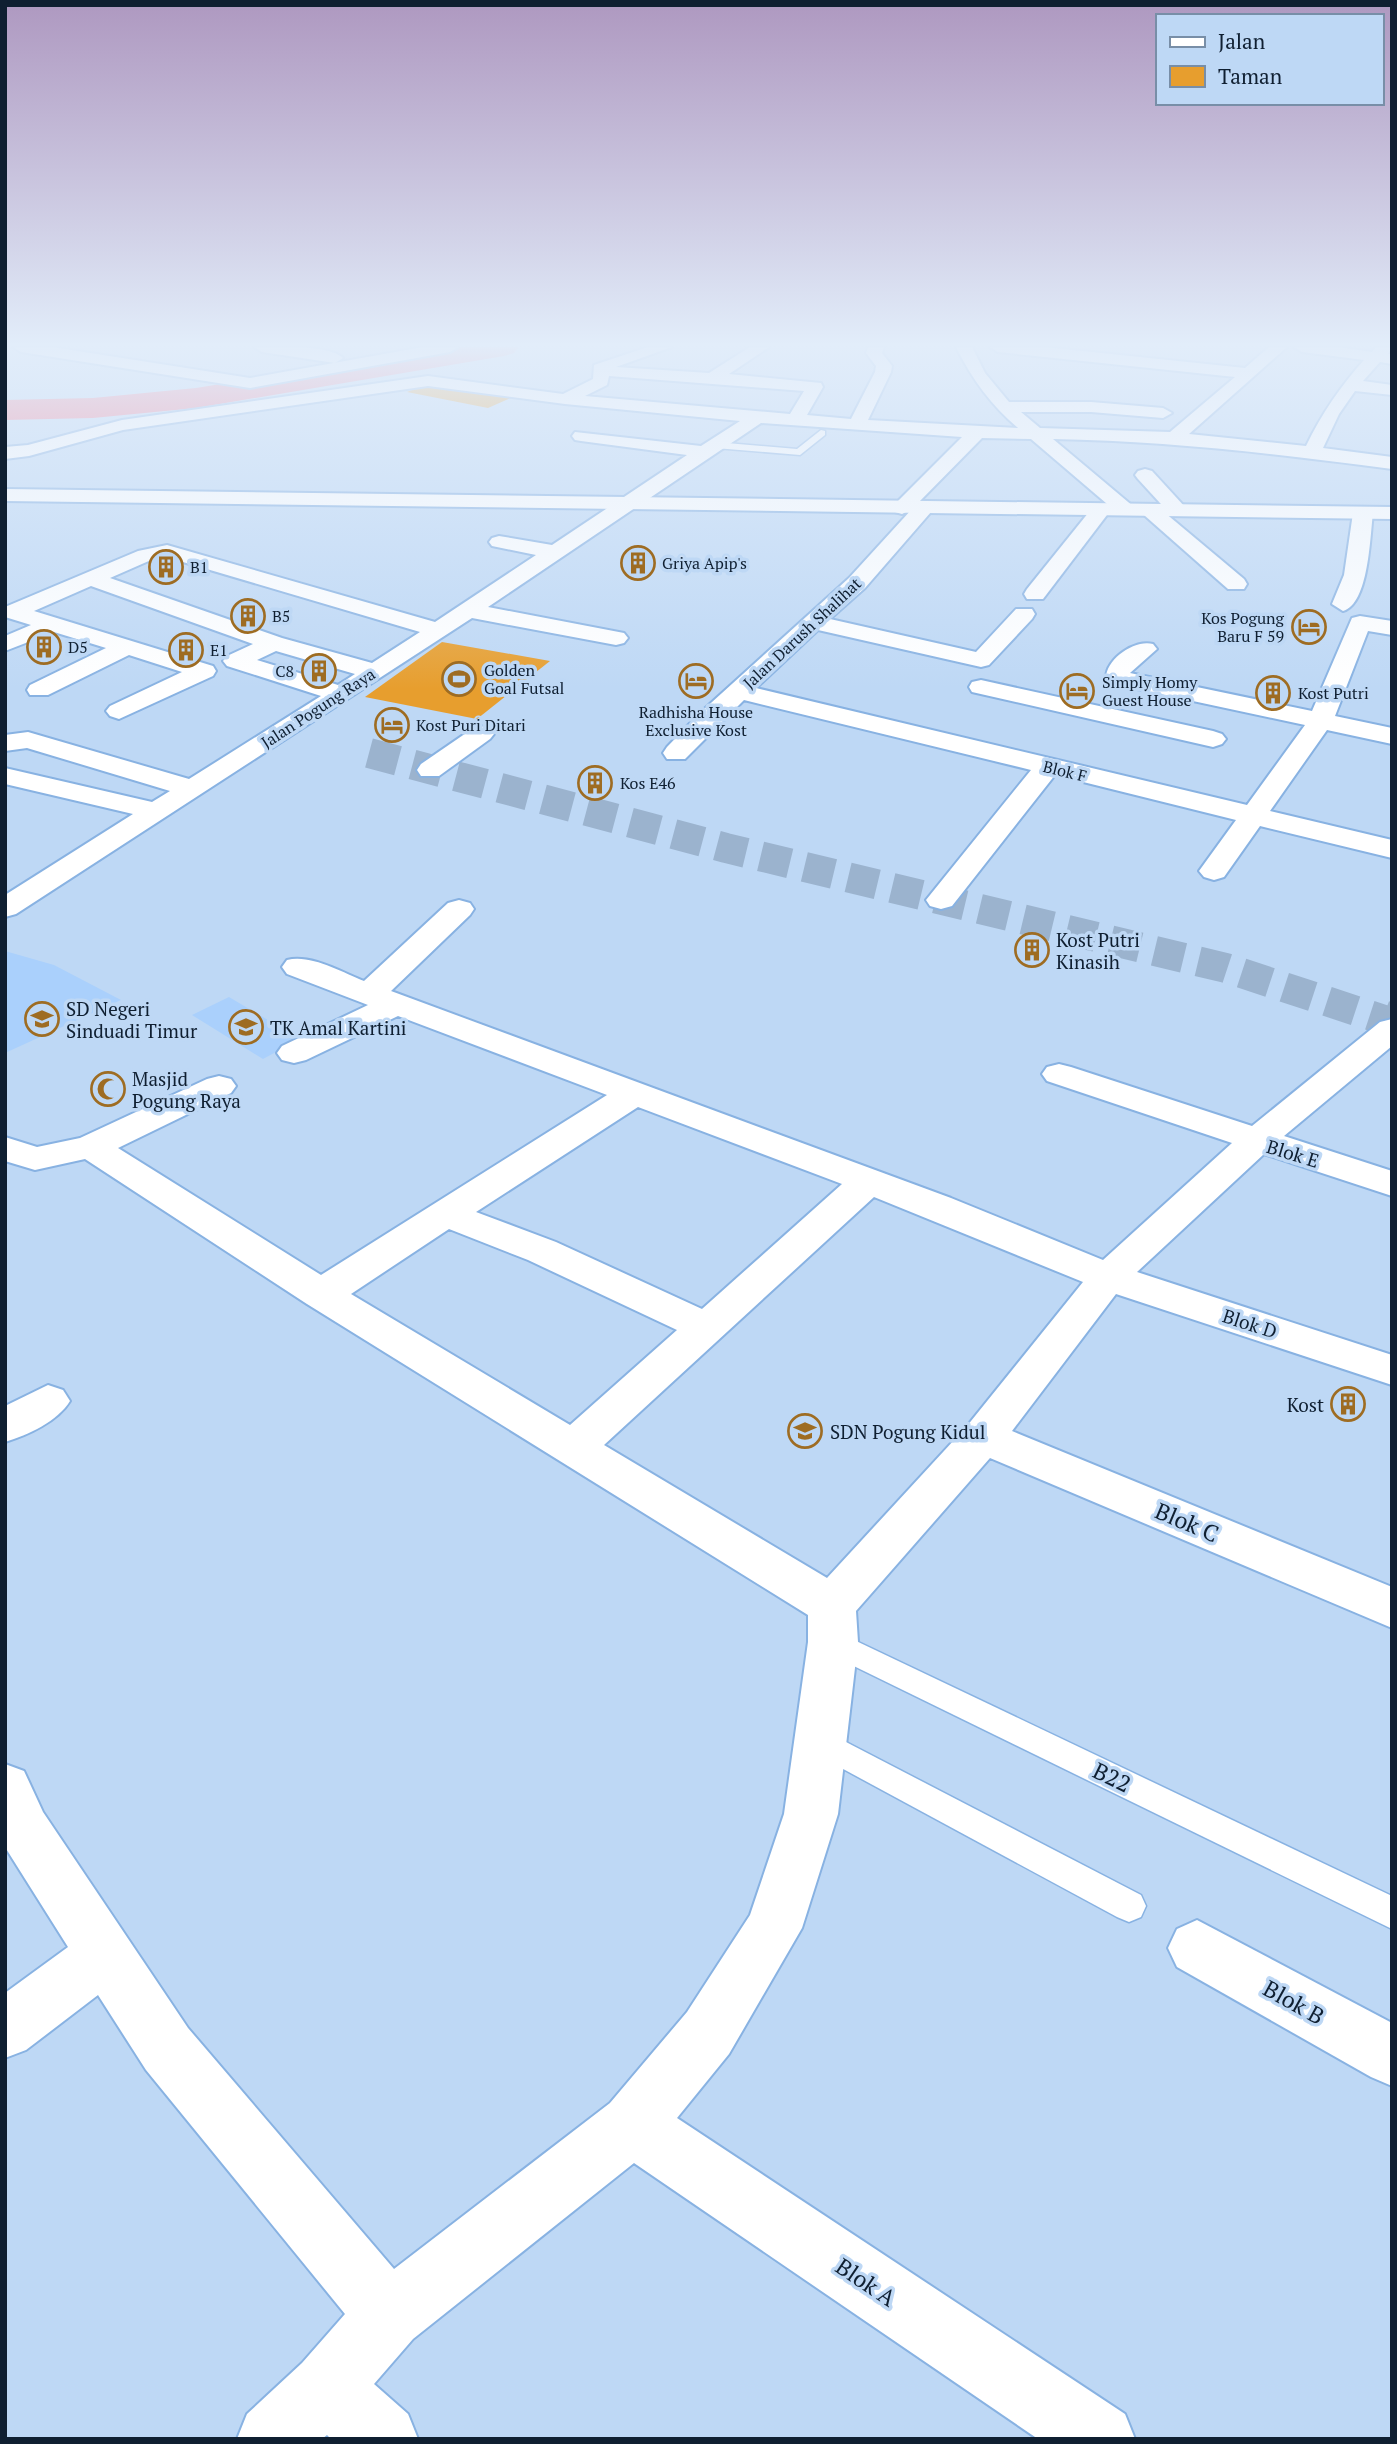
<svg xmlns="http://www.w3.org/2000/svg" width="1397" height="2444" viewBox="0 0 1397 2444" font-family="'PT Serif',serif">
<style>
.built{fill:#aad0fc}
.green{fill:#e79e2e}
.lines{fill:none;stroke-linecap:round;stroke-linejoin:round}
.river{fill:#f76e84;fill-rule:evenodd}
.street-tunnel-far1{stroke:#9bb3ce;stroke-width:30;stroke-dasharray:30 15;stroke-linecap:butt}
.street-tunnel{stroke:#9bb3ce;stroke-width:38;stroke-dasharray:38 19;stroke-linecap:butt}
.lane-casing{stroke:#88b2e2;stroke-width:3}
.street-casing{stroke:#88b2e2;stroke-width:4}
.secondary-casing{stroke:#88b2e2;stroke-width:4}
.lane{fill:#fff;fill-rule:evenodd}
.street{fill:#fff;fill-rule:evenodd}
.secondary{fill:#fff;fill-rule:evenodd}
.labels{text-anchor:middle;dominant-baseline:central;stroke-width:7;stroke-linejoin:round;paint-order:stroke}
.far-poi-label{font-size:16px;fill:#0f1f31;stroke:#bed8f5;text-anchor:start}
.far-street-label{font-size:16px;fill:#0f1f31;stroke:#bed8f5}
.poi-label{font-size:19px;fill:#0f1f31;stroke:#bed8f5;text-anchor:start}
.street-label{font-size:19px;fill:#0f1f31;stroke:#bed8f5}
.near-street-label{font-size:23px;fill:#0f1f31;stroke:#bed8f5}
</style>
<rect width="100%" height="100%" fill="#bed8f5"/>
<!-- built -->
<g class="built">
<polygon points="5,951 54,965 121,1000 5,1053"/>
<polygon points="229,997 300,1039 263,1059 192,1015"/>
</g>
<!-- green -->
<g class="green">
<polygon points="429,383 515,396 488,408 407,392"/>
<polygon points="442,642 550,661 477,719 365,697"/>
</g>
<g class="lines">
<!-- river -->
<polygon class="river" points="450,347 519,347 514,353 504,356 196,408 93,418 5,420 5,400 93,398 196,388"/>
<!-- street-tunnel-far1 -->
<polyline class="street-tunnel-far1" points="369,753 726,848 1226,968 1387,1021"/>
<!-- street-tunnel -->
<polyline class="street-tunnel" points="1382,1019 1392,1023"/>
<!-- lane casing -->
<g class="lane-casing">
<g id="lane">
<polygon points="821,430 825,431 825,435 800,455 715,448 710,445 715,442 797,449"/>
<polygon points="833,1630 1392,1896 1392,1929 823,1651 818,1642 823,1633"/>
<polygon points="819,1728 1141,1895 1146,1906 1141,1917 1129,1922 1117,1917 808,1750 804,1741 808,1732"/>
</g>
</g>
<!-- street casing -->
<g class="street-casing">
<g id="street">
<polygon points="13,347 52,347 250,378 423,347 458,347 450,352 250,388 21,352"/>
<path d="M254,347C274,347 329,344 343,358L335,363L262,352Z"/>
<path d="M648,347H672L616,367L709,373L750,347H769L729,374L821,383L823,387L807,415L851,419L875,372L876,366L866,353L868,347H884L882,353L892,366L891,372L868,420L1018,428C991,405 972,379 956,347H972L985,373L1009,402H1091L1163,408L1172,413L1163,418L1091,412H1021L1040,428L1170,432L1235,377L998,352L990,347H1044L1245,368L1269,347H1287L1189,434L1306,446C1322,413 1340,387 1364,360L1302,352L1294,347H1338L1372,352L1376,347H1392L1388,354H1392V364L1380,362L1363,381L1392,385V395L1355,391L1339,414L1323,448L1392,457V469C1279,454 1167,441 1053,439L1134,507L1137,511L1134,515H1120L1031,439L982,438L917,504H931L934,508L931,512L865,588L830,619L976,652L1016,609H1032L1035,614L1032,619L989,665L981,667L818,630L756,688L1247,805L1305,725L1109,683L1106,678C1106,659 1135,639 1153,644L1157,649L1130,673L1312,711L1352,618L1360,616L1392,621V635L1368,631L1335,716L1392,728V744L1327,730L1270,811L1392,840V858L1260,826L1224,877L1214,880L1204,877L1199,871L1236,820L1055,775L952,906L941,909L930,906L926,900L1031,770L744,700L685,759H667L663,753L667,747L701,712L849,578L912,509L902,514L895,512L892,508L895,504L962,437L761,423L488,607L624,633L628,638L624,643L616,645L472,618L16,914L5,917V895L133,814L5,784V768L152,802L170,791L27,748L5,751V735L28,732L189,779L321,696L227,666L223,661L227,656L253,644L91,586L34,611L213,666L216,671L213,676L119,719L110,716L106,711L110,706L182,672L129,655L48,695H30L27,690L30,685L106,648L54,632L5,651V636L31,625L5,617V607L138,551L167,545L435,622L536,555L492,546L489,542L492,538L499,536L552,545L687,455L581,441L575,440L572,436L575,432L701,446L740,421L565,404L428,386L123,430L29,456L5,459V447L28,445L122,420L428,376L563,394L593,379L594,365ZM609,376L804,391L790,414L585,396L607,385ZM166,557L420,632L372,663L282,638L110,578L151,560ZM276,651L355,674L338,685L257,660Z"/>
<polygon points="1145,469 1152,471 1185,507 1188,511 1185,515 1171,515 1138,479 1135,475 1138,471"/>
<polygon points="1100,505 1110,511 1043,599 1027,599 1024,594 1027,589 1093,507"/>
<polygon points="1151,505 1158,507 1244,579 1247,584 1244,589 1228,589 1144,515 1141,511 1144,507"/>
<path d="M1363,507L1373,513C1370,536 1369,604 1343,611L1332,604L1344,575L1353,513Z"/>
<polygon points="981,680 1213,731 1222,734 1226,739 1222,744 1213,747 972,692 969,687 972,682"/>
<polygon points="481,726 490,729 494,734 490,739 439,776 421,776 417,770 421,764 472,729"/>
<path d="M459,900L470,903L474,909L470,915L391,991L951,1198L1103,1260L1232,1143L1047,1081L1042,1074L1047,1067L1059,1064L1071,1067L1252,1126L1380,1022L1392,1019V1046L1284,1136L1392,1171V1196L1264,1154L1137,1272L1392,1355V1385L1116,1294L1012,1431L1392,1587V1628L990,1458L856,1611L858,1642L838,1814L802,1928L729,2054L677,2118L1125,2414L1135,2439H1038L634,2163L413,2339L374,2384L408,2414L418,2439H331L327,2435L322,2439H237L247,2414L302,2363L345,2314L146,2070L98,1995L26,2050L5,2058V1993L68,1947L5,1847V1764L24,1771L43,1812L188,2028L394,2269L610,2103L687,2012L750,1915L784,1814L808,1642V1615L307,1304L85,1159L35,1170L5,1161V1137L37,1147L80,1138L207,1079L219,1076L231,1079L236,1086L231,1093L118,1148L321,1275L607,1095L398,1016L306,1060L294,1063L282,1060L277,1053L282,1046L368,1005L287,974L282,967L287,960C311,954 341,972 364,981L448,903ZM638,1107L842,1184L702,1309L556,1242L476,1212ZM874,1197L1083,1282L967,1426L827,1578L604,1445ZM449,1229L528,1260L677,1330L570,1425L351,1294Z"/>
<path d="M48,1385L63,1390L70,1401C58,1421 28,1435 5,1442V1406Z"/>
<polygon points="1197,1920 1392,2023 1392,2086 1371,2077 1177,1967 1168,1948 1177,1929"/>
</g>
</g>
<!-- secondary casing -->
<g class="secondary-casing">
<polygon id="secondary" points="5,489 1392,507 1392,519 5,501"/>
</g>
<!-- lane -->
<use href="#lane" class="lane"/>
<!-- street -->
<use href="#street" class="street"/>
<!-- secondary -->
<use href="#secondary" class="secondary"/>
</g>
<!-- sky -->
<linearGradient id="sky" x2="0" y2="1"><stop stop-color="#ae98c0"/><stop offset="0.5" stop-color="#e2edfa"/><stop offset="1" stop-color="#e2edfa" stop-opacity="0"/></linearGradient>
<rect width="1397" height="689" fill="url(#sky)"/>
<!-- icons -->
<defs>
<g id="building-ring" transform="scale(1.75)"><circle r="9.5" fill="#bed8f5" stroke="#9e6c22" stroke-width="1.5"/><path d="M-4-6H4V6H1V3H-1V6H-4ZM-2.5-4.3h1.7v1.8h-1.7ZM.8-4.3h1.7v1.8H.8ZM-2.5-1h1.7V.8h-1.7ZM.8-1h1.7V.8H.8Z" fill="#9e6c22"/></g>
<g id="hotel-ring" transform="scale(1.75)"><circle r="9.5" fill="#bed8f5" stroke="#9e6c22" stroke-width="1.5"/><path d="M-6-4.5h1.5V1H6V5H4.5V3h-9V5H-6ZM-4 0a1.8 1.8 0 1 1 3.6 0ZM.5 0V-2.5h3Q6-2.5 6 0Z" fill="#9e6c22"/></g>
<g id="stadium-ring" transform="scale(1.75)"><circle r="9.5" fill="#bed8f5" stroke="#9e6c22" stroke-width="1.5"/><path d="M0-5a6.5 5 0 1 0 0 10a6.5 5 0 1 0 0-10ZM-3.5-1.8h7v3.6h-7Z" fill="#9e6c22"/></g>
<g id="school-ring" transform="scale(1.75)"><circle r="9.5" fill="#bed8f5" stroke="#9e6c22" stroke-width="1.5"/><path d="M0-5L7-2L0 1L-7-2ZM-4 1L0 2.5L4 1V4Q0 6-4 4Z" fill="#9e6c22"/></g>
<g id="mosque-ring" transform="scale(1.75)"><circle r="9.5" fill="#bed8f5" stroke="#9e6c22" stroke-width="1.5"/><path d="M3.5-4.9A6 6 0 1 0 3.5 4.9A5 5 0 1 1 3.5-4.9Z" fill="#9e6c22"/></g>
</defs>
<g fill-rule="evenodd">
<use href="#building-ring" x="638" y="563"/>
<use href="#building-ring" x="166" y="567"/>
<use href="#building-ring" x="248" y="616"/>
<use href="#hotel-ring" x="1309" y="627"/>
<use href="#building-ring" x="44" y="647"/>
<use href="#building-ring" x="186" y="650"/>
<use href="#building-ring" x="319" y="671"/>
<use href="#stadium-ring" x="459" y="679"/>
<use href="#hotel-ring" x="696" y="681"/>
<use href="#hotel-ring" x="1077" y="691"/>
<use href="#building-ring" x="1273" y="693"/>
<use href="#hotel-ring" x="392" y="725"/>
<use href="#building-ring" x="595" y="783"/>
<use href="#building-ring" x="1032" y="950"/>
<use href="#school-ring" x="42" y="1019"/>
<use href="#school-ring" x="246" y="1027"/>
<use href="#mosque-ring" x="108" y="1089"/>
<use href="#building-ring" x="1348" y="1404"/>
<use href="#school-ring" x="805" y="1431"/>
</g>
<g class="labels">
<!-- far-poi labels -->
<g class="far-poi-label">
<text x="662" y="563">Griya Apip's</text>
<text x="190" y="567">B1</text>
<text x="272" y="616">B5</text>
<text x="1284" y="618" text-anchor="end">Kos Pogung<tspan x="1284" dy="18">Baru F 59</tspan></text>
<text x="68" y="647">D5</text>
<text x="210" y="650">E1</text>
<text x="484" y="670">Golden<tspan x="484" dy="18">Goal Futsal</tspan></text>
<text x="294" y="671" text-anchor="end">C8</text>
<text x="1102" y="682">Simply Homy<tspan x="1102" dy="18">Guest House</tspan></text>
<text x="1298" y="693">Kost Putri</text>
<text x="696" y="712" text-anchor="middle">Radhisha House<tspan x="696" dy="18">Exclusive Kost</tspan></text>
<text x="416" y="725">Kost Puri Ditari</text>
<text x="620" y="783">Kos E46</text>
</g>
<!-- far-street labels -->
<g class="far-street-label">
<text transform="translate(802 633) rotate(-43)">Jalan Darush Shalihat</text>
<text transform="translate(318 708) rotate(-33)">Jalan Pogung Raya</text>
<text transform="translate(1065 771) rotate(14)">Blok F</text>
</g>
<!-- poi labels -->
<g class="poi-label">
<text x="1056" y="939">Kost Putri<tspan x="1056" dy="22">Kinasih</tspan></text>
<text x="66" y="1008">SD Negeri<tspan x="66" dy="22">Sinduadi Timur</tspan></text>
<text x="270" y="1027">TK Amal Kartini</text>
<text x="132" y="1078">Masjid<tspan x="132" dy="22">Pogung Raya</tspan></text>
<text x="1324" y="1404" text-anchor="end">Kost</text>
<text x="830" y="1431">SDN Pogung Kidul</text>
</g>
<!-- street labels -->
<g class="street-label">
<text transform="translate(1293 1153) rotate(17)">Blok E</text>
<text transform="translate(1250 1323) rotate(18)">Blok D</text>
</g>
<!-- near-street labels -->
<g class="near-street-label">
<text transform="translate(1187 1522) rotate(23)">Blok C</text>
<text transform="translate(1112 1777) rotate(26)">B22</text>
<text transform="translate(1294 2002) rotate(29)">Blok B</text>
<text transform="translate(866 2282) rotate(34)">Blok A</text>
</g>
</g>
<!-- border -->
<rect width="1397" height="2444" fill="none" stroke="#0f1f31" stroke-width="14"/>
<!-- legend -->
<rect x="1156" y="14" width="228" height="91" fill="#bed8f5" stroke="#788ea7" stroke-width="2"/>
<rect x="1170" y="37" width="35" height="10" fill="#ffffff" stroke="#788ea7" stroke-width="2"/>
<text x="1218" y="49" font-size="21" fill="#0f1f31">Jalan</text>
<rect x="1170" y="66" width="35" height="21" fill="#e79e2e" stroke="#788ea7" stroke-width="2"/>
<text x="1218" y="84" font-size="21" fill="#0f1f31">Taman</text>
</svg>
